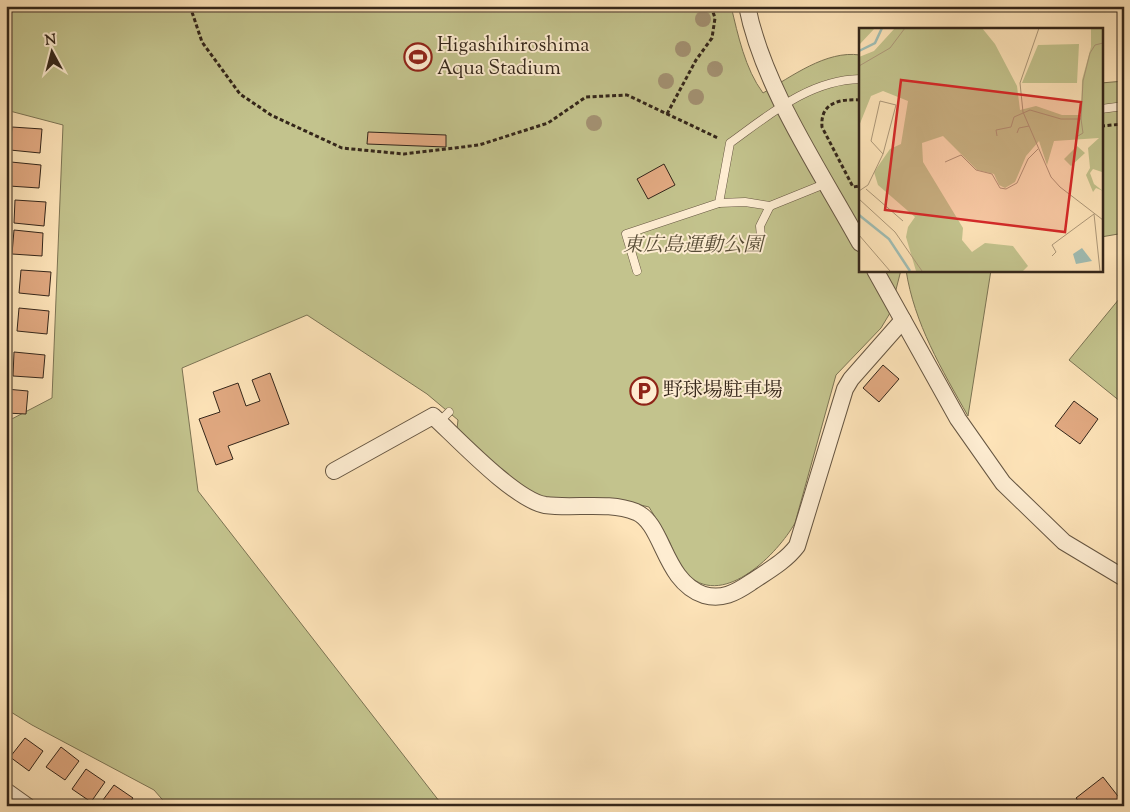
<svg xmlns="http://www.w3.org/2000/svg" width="1130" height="812" viewBox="0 0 1130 812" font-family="'Sorts Mill Goudy','Noto Serif JP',serif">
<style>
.green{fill:#c3c38d;stroke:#7c7454}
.building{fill:#e1a981;stroke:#34261a}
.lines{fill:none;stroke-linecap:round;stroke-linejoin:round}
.service-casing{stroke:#665642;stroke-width:9}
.minor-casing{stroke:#665642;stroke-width:18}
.path{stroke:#34261a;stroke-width:3;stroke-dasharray:4 2.5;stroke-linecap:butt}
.service{stroke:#feedd2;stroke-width:8}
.minor{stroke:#feedd2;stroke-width:16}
.tree{fill:#a39172}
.labels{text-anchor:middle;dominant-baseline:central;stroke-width:4;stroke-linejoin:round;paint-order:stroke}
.poi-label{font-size:20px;fill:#34261a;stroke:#feedd2;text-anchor:start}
.park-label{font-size:20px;font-style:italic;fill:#584d37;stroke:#feedd2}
.inset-river{fill:none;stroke:#a0beb5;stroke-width:2.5}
.inset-road{fill:none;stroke:#ad9879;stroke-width:1}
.view{fill:#d62828;fill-opacity:0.15;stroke:#d62828;stroke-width:2.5}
.inset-edge{fill:none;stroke:#34261a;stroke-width:2.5}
</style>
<rect width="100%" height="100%" fill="#fee4b9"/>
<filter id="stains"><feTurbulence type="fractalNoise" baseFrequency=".004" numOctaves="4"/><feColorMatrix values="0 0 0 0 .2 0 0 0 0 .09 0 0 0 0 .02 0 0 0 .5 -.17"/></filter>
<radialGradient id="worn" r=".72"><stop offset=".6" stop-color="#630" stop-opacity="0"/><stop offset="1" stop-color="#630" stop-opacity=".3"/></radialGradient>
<!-- green -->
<g class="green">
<path d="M6,6H731C738,35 745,69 763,93C791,77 826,50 860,55V270H901L890,313L881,328L836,375L795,523C778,553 725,608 689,576C679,567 675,555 670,543C664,530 656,519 649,507C613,496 575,506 541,497C521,491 475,445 457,429L458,420L427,394L307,315L182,368L198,491L443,806H168L154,790L32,725L6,709V422L52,398L63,125L6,110Z"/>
<polygon points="1124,81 1124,233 1101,237 1101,83"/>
<path d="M906,270H991L968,416C942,370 914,323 906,270Z"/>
<polygon points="1124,293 1124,399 1121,402 1069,360"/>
</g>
<!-- building -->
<g class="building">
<polygon points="12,127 42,129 40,153 10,150"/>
<polygon points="368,132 446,135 446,147 367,144"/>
<polygon points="11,162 41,165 39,188 9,186"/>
<polygon points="664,164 675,185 648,199 637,179"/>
<polygon points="15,200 46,202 44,226 14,223"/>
<polygon points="14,230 43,233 42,256 12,254"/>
<polygon points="21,270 51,272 49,296 19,293"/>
<polygon points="19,308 49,311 47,334 17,331"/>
<polygon points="14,352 45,355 43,378 13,376"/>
<polygon points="883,365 899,379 879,402 863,388"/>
<polygon points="270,373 289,424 228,446 233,459 216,465 199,419 220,412 213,392 238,383 246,406 260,401 252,380"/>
<polygon points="6,389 28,391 26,414 6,413"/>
<polygon points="1074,401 1098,419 1080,444 1055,426"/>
<polygon points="25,738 43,751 29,771 10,757"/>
<polygon points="61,747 79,761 65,780 46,767"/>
<polygon points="86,769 105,782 91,802 72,789"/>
<polygon points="1103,777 1121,800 1113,806 1082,806 1076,798"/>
<polygon points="114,785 133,798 127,806 100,804"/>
</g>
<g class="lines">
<!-- service casing -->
<g class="service-casing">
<g id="service">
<polyline points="1101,109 1124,106"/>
<polyline points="719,203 745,202 770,206"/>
<polyline points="761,237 760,226 770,206 827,183"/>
<path d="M637,271L626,234L719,203L730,143C769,115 809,80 860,79"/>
<polyline points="439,422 449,412"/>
</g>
</g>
<!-- minor casing -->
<g class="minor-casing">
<g id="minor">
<path d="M747,6C763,87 820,170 860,243"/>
<polyline points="875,270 958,419 1003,483 1064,542 1124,578"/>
<path d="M334,471L433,416C457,438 515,500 545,505C574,509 608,501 636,512C664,524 663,581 704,595C722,600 735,593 750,583C766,572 785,562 797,546L845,389L851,379L903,320"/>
<polyline points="6,791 27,806"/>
</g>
</g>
<!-- path -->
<g class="path">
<polyline points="190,6 202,42 240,94 271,115 342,148 404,154 479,145 548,123 586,97 627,95 718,138"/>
<path d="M860,100C840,99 820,102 822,127L853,187L860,186"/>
<polyline points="667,114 696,60 712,38 715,18 711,6"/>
<polyline points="1101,126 1124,124"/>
</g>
<!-- service -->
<use href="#service" class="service"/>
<!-- minor -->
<use href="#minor" class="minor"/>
</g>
<!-- trees -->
<g class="tree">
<circle cx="703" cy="19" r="8"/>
<circle cx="683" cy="49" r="8"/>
<circle cx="715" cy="69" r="8"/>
<circle cx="666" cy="81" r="8"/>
<circle cx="696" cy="97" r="8"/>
<circle cx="594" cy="123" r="8"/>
</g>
<!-- icons -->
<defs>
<g id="stadium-ring" transform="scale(1.4375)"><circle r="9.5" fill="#feedd2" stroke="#8f2418" stroke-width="1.5"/><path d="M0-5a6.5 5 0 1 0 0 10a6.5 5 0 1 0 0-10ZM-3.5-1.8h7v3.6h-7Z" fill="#8f2418"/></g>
<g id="parking-ring" transform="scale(1.4375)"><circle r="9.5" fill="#feedd2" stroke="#8f2418" stroke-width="1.5"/><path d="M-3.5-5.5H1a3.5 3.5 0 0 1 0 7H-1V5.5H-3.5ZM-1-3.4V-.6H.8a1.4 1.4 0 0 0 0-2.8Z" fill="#8f2418"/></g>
</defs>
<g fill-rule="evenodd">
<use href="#stadium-ring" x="418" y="57"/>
<use href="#parking-ring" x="644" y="391"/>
</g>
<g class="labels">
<!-- poi labels -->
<g class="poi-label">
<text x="437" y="46">Higashihiroshima<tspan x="437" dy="23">Aqua Stadium</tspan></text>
<text x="663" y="391">野球場駐車場</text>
</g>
<!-- park labels -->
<g class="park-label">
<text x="693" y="246">東広島運動公園</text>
</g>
</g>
<!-- overview -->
<g transform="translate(859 28)">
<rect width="244" height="244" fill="#fee4b9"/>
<path d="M0,0H16L0,17ZM36,0H123L136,16L158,58L161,82L177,78L203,87H222L223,52L232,19V0H244V141L243,144L234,141L231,145L235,156L244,163L237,160L234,164L227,147L231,140L229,120L240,110L195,113L188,137L180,113L167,128L156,154L146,160L140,157L135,146L118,142L84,108L63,115L64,134L104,200L103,212L113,224L126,215L154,218L169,238L164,243H57L47,209L49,199L56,189L19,157L15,144L31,121L42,116L49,73L24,63L12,68L0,98V29L15,23ZM220,16L218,55H163L179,17ZM218,118L226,125L212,138L205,131Z" fill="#c3c38d"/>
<path d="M223,220L233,233L217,236L214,226Z" fill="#a0beb5"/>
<path class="inset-river" d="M0,23L16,15L23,0M0,187L30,211L51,243"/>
<path class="inset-road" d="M180,0L161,55L164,84L192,149L201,159L244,192M0,38L31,20L46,0M21,73L37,77L24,126L12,113ZM158,105L160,100L170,98M138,108L137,102L152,99L155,89L171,82L202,91H222L224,53L231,25L236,17L244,15M219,108L224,105L222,91M86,134L102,127L117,142L133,146L141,160L147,161L158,155L169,131L179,121M7,161L44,193M0,163L9,157L24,126M0,171L36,204L63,243M0,207L31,243M193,228L197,224L193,217L235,186L241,243"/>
<path class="view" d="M42,52L222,74L206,204L26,182Z"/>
<rect width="244" height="244" class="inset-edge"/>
</g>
<!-- margin -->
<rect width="1130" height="812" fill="none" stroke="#fee4b9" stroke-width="25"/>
<rect x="8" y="8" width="1115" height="797" fill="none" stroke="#34261a" stroke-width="2.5"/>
<rect x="12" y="12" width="1105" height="787" fill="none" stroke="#34261a"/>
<!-- north arrow -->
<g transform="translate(52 52) rotate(353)" stroke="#feedd2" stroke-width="4" paint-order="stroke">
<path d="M0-4L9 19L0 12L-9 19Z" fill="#34261a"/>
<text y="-8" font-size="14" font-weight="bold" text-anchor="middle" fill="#34261a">N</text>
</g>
<rect width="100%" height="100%" filter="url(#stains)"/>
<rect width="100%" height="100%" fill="url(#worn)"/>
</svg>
